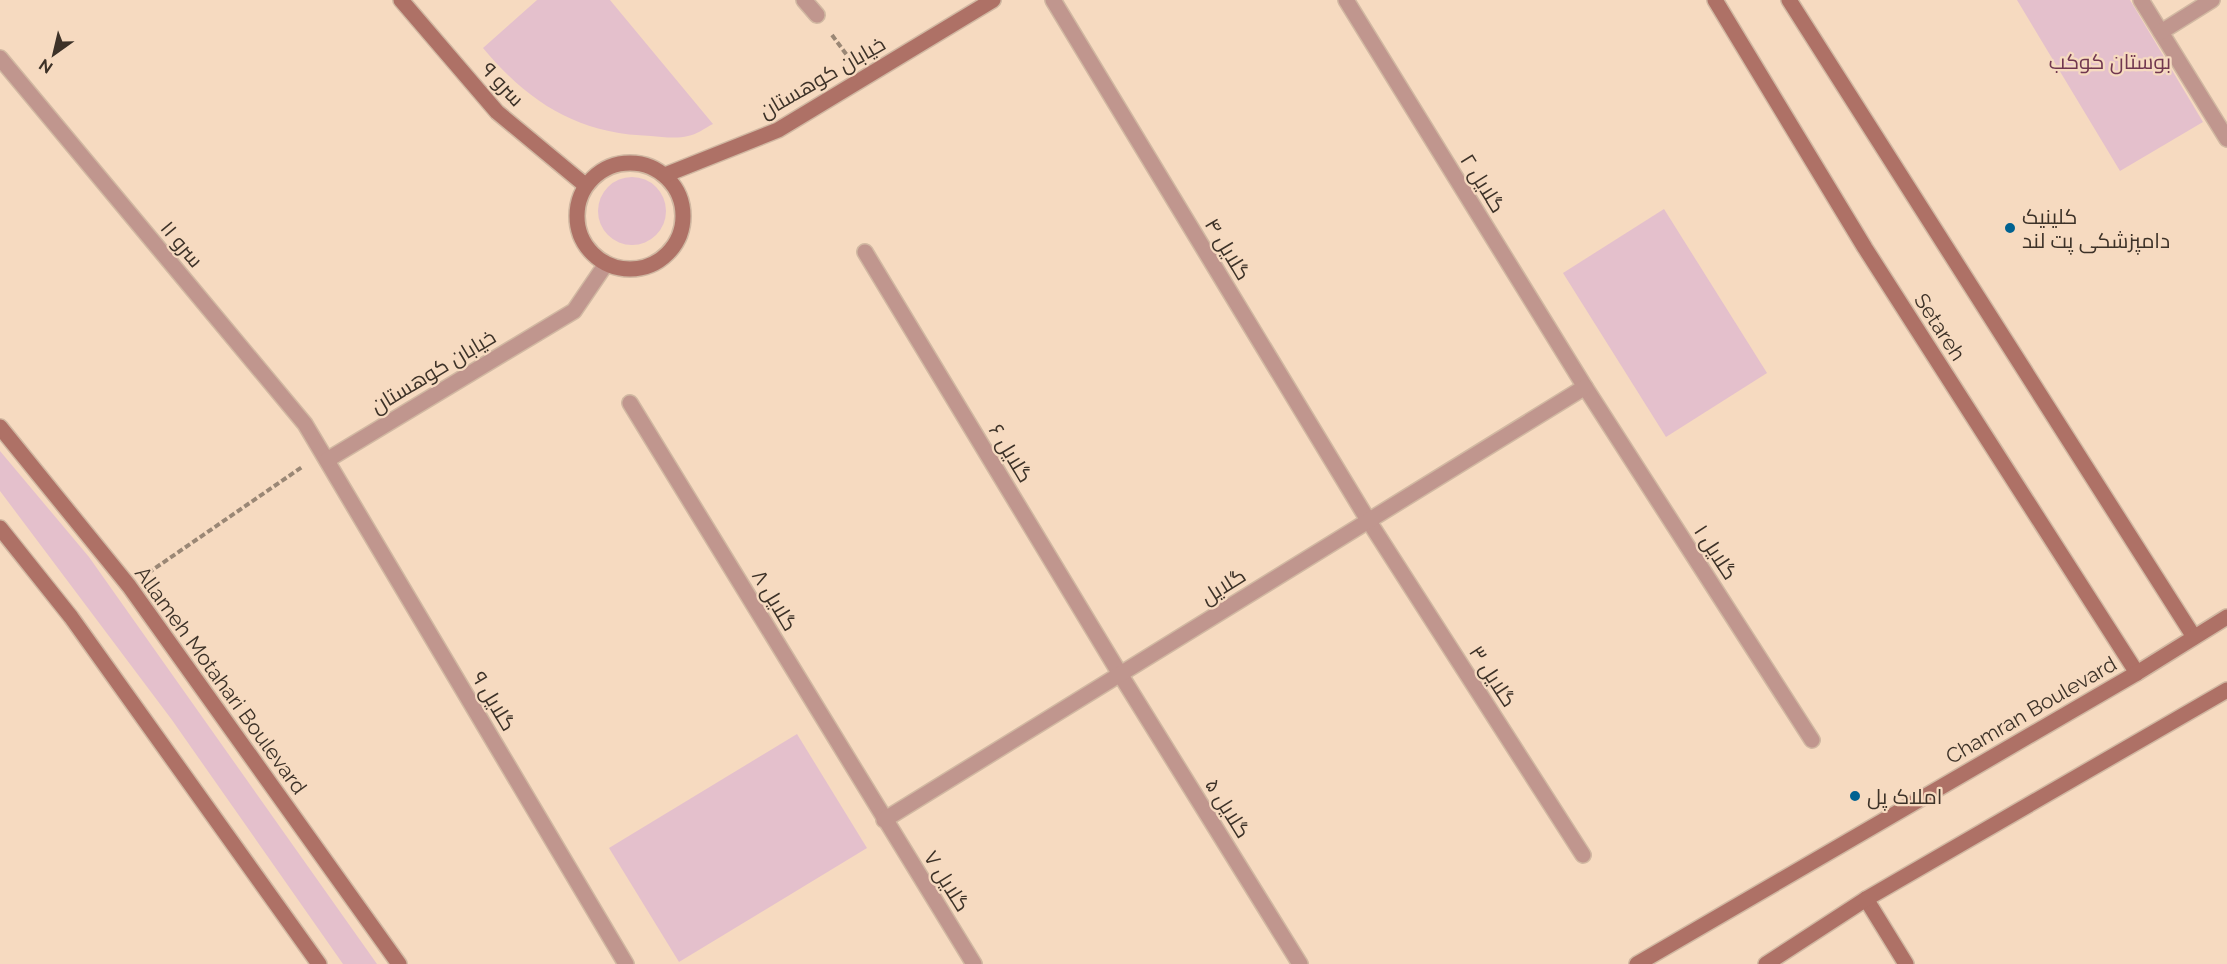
<svg xmlns="http://www.w3.org/2000/svg" width="2227" height="964" viewBox="0 0 2227 964" font-family="Raleway,Cairo,sans-serif">
<style>
.green{fill:#e4c0cc}
.lines{fill:none;stroke-linecap:round;stroke-linejoin:round}
.street-casing{stroke:#d1b8a2;stroke-width:18}
.secondary-casing{stroke:#d1b8a2;stroke-width:18}
.path{stroke:#9a8775;stroke-width:4;stroke-dasharray:6 3;stroke-linecap:butt}
.street{stroke:#c0968e;stroke-width:15}
.secondary{stroke:#ae7166;stroke-width:15}
.poi-dot{fill:#006291;stroke:#f6dac0;stroke-width:2}
.labels{text-anchor:middle;dominant-baseline:central;stroke-width:4.5;stroke-linejoin:round;paint-order:stroke}
.park-label{font-size:21px;fill:#71374f;stroke:#f6dac0}
.street-label{font-size:21px;fill:#3d3228;stroke:#f6dac0}
.poi-label{font-size:21px;fill:#3d3228;stroke:#f6dac0;text-anchor:start}
</style>
<rect width="100%" height="100%" fill="#f6dac0"/>
<!-- green -->
<g class="green">
<path d="M537,0H610L713,124C705,128 696,135 688,136C677,139 662,137 651,136C578,134 529,103 483,48Z"/>
<polygon points="2017,0 2130,0 2203,122 2120,171"/>
<circle cx="632" cy="211" r="34"/>
<polygon points="1664,209 1767,373 1666,437 1563,273"/>
<polygon points="0,451 89,557 377,964 343,964 172,720 0,491"/>
<polygon points="797,734 867,848 679,962 609,848"/>
</g>
<g class="lines">
<!-- street casing -->
<g class="street-casing">
<g id="street">
<polyline points="804,0 817,15"/>
<polyline points="1053,0 1368,520 1583,855"/>
<polyline points="1346,0 1585,387 1812,740"/>
<polyline points="2141,0 2227,139"/>
<polyline points="2161,32 2212,0"/>
<polyline points="0,58 305,424 626,964"/>
<polyline points="865,252 1120,674 1300,964"/>
<polyline points="630,403 974,964"/>
<polyline points="327,460 574,311 606,264"/>
<polyline points="884,820 1585,387"/>
</g>
</g>
<!-- secondary casing -->
<g class="secondary-casing">
<g id="secondary">
<polyline points="401,0 497,112 585,185"/>
<polyline points="1715,0 1865,248 2137,673"/>
<polyline points="1789,0 2194,637"/>
<circle cx="630" cy="216" r="53"/>
<polyline points="665,175 778,130 993,0"/>
<polyline points="0,427 129,586 399,964"/>
<polyline points="0,528 71,617 319,964"/>
<polyline points="1866,899 1906,964"/>
<polyline points="1637,964 2137,673 2227,617"/>
<polyline points="1766,964 1866,899 2227,690"/>
</g>
</g>
<!-- path -->
<g class="path">
<polyline points="832,35 849,58"/>
<polyline points="148,573 302,467"/>
</g>
<!-- street -->
<use href="#street" class="street"/>
<!-- secondary -->
<use href="#secondary" class="secondary"/>
</g>
<!-- markers -->
<g class="poi-dot">
<circle cx="2010" cy="228" r="6"/>
<circle cx="1855" cy="796" r="6"/>
</g>
<g class="labels">
<!-- park labels -->
<g class="park-label">
<text x="2110" y="61">بوستان کوکب</text>
</g>
<!-- street labels -->
<g class="street-label">
<text transform="translate(822 77) rotate(-30)">خیابان کوهستان</text>
<text transform="translate(503 84) rotate(47)">سرو ۹</text>
<text transform="translate(1483 183) rotate(58)">گلایل ۲</text>
<text transform="translate(182 244) rotate(50)">سرو ۱۱</text>
<text transform="translate(1228 249) rotate(59)">گلایل ۴</text>
<text transform="translate(1940 327) rotate(57)">Setareh</text>
<text transform="translate(433 371) rotate(-31)">خیابان کوهستان</text>
<text transform="translate(1011 453) rotate(59)">گلایل ۶</text>
<text transform="translate(1716 552) rotate(57)">گلایل ۱</text>
<text transform="translate(1223 586) rotate(-32)">گلایل</text>
<text transform="translate(775 600) rotate(59)">گلایل ۸</text>
<text transform="translate(1493 676) rotate(57)">گلایل ۳</text>
<text transform="translate(221 680) rotate(54)">Allameh Motahari Boulevard</text>
<text transform="translate(494 701) rotate(59)">گلایل ۹</text>
<text transform="translate(2031 710) rotate(-30)">Chamran Boulevard</text>
<text transform="translate(1228 808) rotate(58)">گلایل ۵</text>
<text transform="translate(947 881) rotate(58)">گلایل ۷</text>
</g>
<!-- poi labels -->
<g class="poi-label">
<text x="2022" y="216">کلینیک<tspan x="2022" dy="24">دامپزشکی پت لند</tspan></text>
<text x="1867" y="796">املاک پل</text>
</g>
</g>
<!-- north arrow -->
<g transform="translate(54 54) rotate(214)" stroke="#f6dac0" stroke-width="4.5" paint-order="stroke">
<path d="M0-4.5L10 22L0 15L-10 22Z" fill="#3d3228"/>
<text y="-9" font-size="16" font-weight="bold" text-anchor="middle" fill="#3d3228">N</text>
</g>
</svg>
